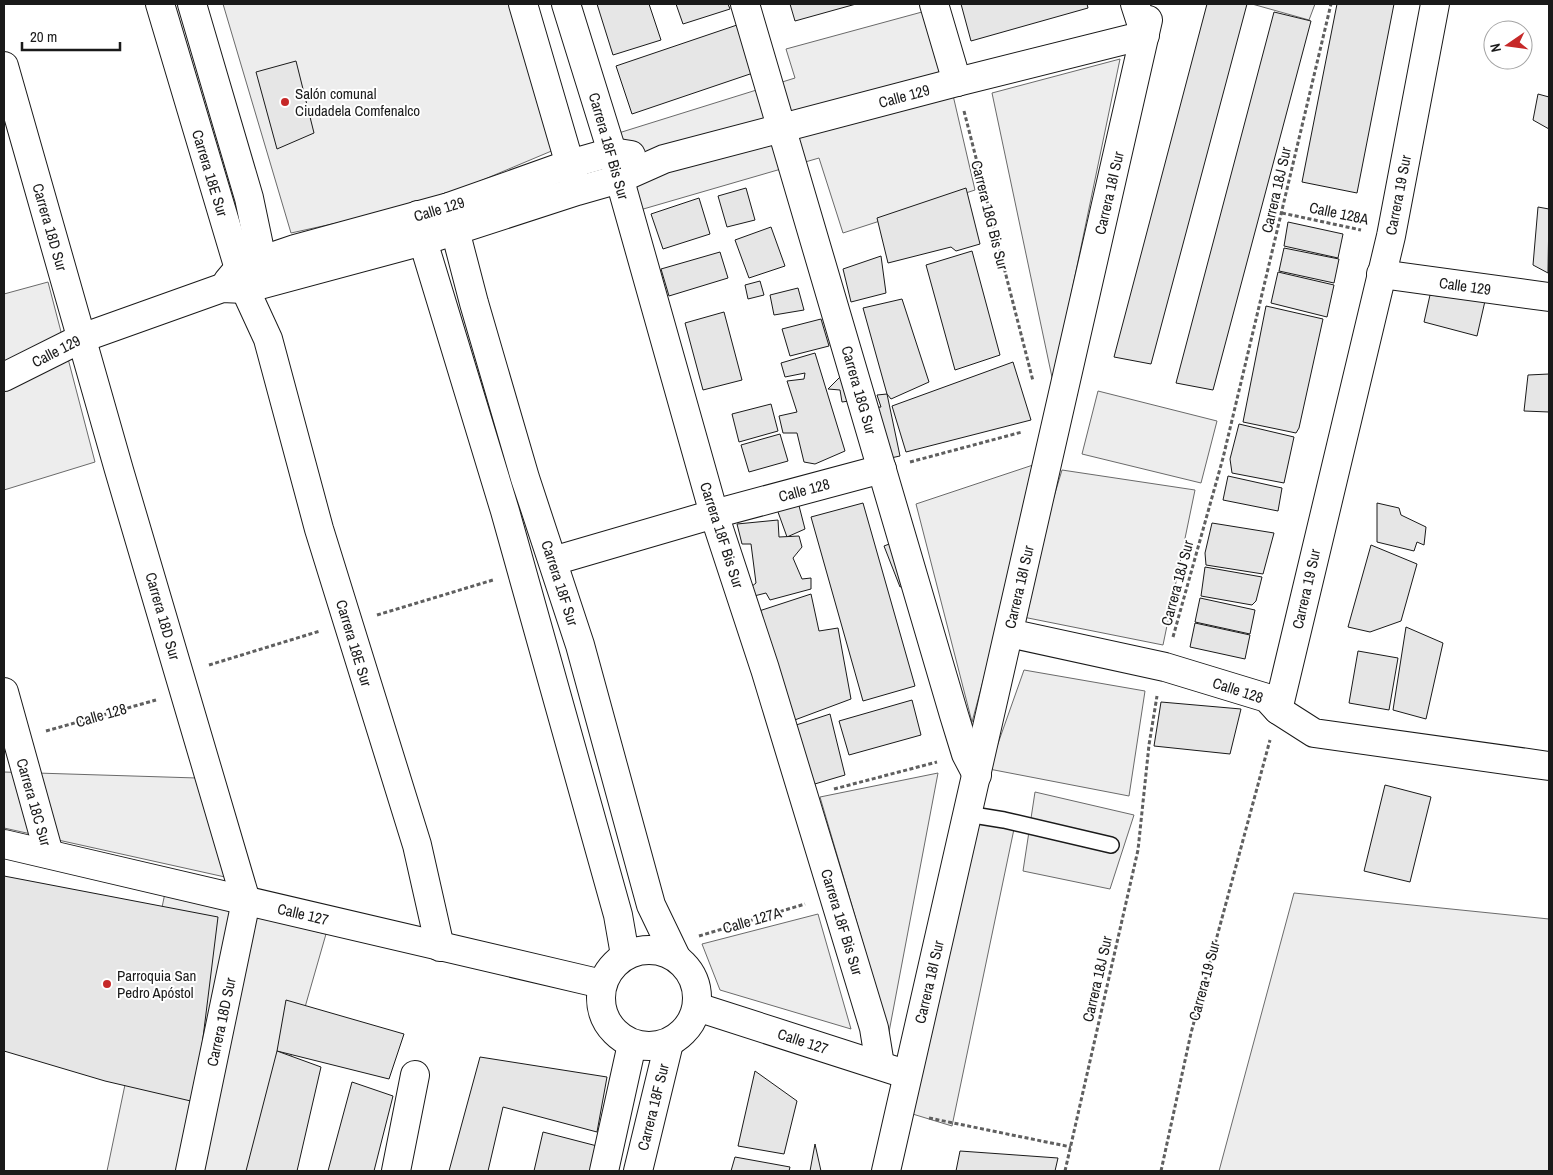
<svg xmlns="http://www.w3.org/2000/svg" width="1553" height="1175" viewBox="0 0 1553 1175" font-family="'Archivo Narrow',sans-serif">
<style>
.built{fill:#ededed;stroke:#6a6a6a}
.building{fill:#e6e6e6;stroke:#1a1a1a}
.lines{fill:none;stroke-linecap:round;stroke-linejoin:round}
.lane-casing{stroke:#1a1a1a;stroke-width:18}
.street-casing{stroke:#1a1a1a;stroke-width:30}
.path{stroke:#5f5f5f;stroke-width:3;stroke-dasharray:4 2.5;stroke-linecap:butt}
.lane{stroke:#fff;stroke-width:15}
.street{stroke:#fff;stroke-width:28}
.poi-dot{fill:#c62828;stroke:#fff;stroke-width:2}
.labels{text-anchor:middle;dominant-baseline:central;stroke-width:4;stroke-linejoin:round;paint-order:stroke}
.poi-label{font-size:15px;fill:#1a1a1a;stroke:#fff;text-anchor:start}
.street-label{font-size:15px;fill:#1a1a1a;stroke:#fff}
</style>
<rect width="100%" height="100%" fill="#fff"/>
<!-- built -->
<g class="built">
<polygon points="223,4 518,4 561,147 428,203 291,233"/>
<polygon points="1252,4 1315,4 1309,20"/>
<polygon points="933,9 975,190 843,233 819,158 633,212 609,136 795,78 786,49"/>
<polygon points="1120,59 1053,382 992,93"/>
<polygon points="48,282 95,462 4,490 4,294"/>
<polygon points="1098,391 1217,421 1201,483 1082,454"/>
<polygon points="1042,462 972,722 916,504"/>
<polygon points="1062,470 1195,490 1163,645 1018,616"/>
<polygon points="1024,670 1145,691 1129,796 989,769"/>
<polygon points="4,772 197,778 225,877 4,828"/>
<polygon points="938,773 889,1032 820,797"/>
<polygon points="1035,792 1134,815 1110,889 1023,871"/>
<polygon points="971,820 1014,829 952,1126 906,1112"/>
<polygon points="165,893 326,934 258,1171 107,1171"/>
<polygon points="1294,893 1549,919 1549,1171 1219,1171"/>
<polygon points="818,914 851,1029 720,990 702,944"/>
</g>
<!-- building -->
<g class="building">
<polygon points="597,4 649,4 661,40 613,55"/>
<polygon points="676,4 728,4 730,9 683,24"/>
<polygon points="790,4 856,4 795,21"/>
<polygon points="961,4 1087,4 1088,8 971,41"/>
<polygon points="1207,4 1247,4 1151,364 1114,357"/>
<polygon points="1337,4 1394,4 1357,193 1302,182"/>
<polygon points="1274,12 1311,21 1213,390 1176,383"/>
<polygon points="737,25 753,73 632,114 616,66"/>
<polygon points="296,61 314,133 277,149 256,72"/>
<polygon points="1538,94 1549,97 1549,129 1533,120"/>
<polygon points="746,188 755,220 727,227 718,196"/>
<polygon points="966,188 980,244 956,251 951,247 888,263 877,218"/>
<polygon points="699,198 710,234 663,249 651,214"/>
<polygon points="1538,207 1549,209 1548,273 1533,265"/>
<polygon points="1288,222 1343,234 1338,258 1284,246"/>
<polygon points="771,227 785,266 749,278 735,240"/>
<polygon points="1284,248 1339,259 1334,283 1279,271"/>
<polygon points="972,251 1000,355 955,370 926,265"/>
<polygon points="720,252 728,278 669,296 661,269"/>
<polygon points="881,256 886,293 851,302 843,269"/>
<polygon points="1278,272 1334,285 1327,317 1271,303"/>
<polygon points="760,281 764,295 748,299 745,285"/>
<polygon points="798,288 804,310 774,315 770,295"/>
<polygon points="1430,295 1485,301 1477,336 1424,322"/>
<polygon points="902,299 929,382 891,399 887,394 863,308"/>
<polygon points="1266,306 1323,319 1299,428 1296,433 1243,422"/>
<polygon points="724,312 742,380 703,390 685,323"/>
<polygon points="821,319 829,346 790,356 782,329"/>
<polygon points="815,353 845,451 815,464 804,462 797,433 783,433 779,416 797,412 787,381 804,379 805,373 785,377 781,363"/>
<polygon points="1013,362 1031,420 906,452 892,406"/>
<polygon points="1549,374 1549,412 1524,411 1528,375"/>
<polygon points="841,376 856,400 842,402 840,390 828,389"/>
<polygon points="887,394 900,456 886,459 871,408 881,407 877,395"/>
<polygon points="771,404 778,431 739,442 732,414"/>
<polygon points="1239,424 1294,437 1284,483 1232,473 1230,459"/>
<polygon points="780,434 788,461 749,472 741,445"/>
<polygon points="1228,476 1282,488 1278,511 1223,500"/>
<polygon points="797,498 805,529 787,537 778,512 786,502"/>
<polygon points="863,503 915,686 863,701 811,517"/>
<polygon points="1377,503 1399,508 1401,515 1426,527 1424,545 1417,542 1414,551 1377,542"/>
<polygon points="778,520 779,537 799,536 802,547 793,558 802,579 811,578 811,589 770,600 766,593 754,596 751,587 756,583 751,544 742,544 737,524"/>
<polygon points="1212,523 1274,533 1263,574 1206,565 1205,553"/>
<polygon points="897,541 910,583 900,587 884,546"/>
<polygon points="1371,545 1417,564 1401,621 1370,632 1348,627"/>
<polygon points="1205,567 1262,577 1256,601 1252,605 1201,596"/>
<polygon points="811,594 819,631 838,628 851,699 792,721 756,612"/>
<polygon points="1200,598 1255,610 1250,634 1195,622"/>
<polygon points="1195,623 1250,635 1245,659 1190,647"/>
<polygon points="1406,627 1443,643 1426,719 1393,710"/>
<polygon points="1358,651 1398,658 1389,710 1349,703"/>
<polygon points="912,700 921,735 849,755 839,721"/>
<polygon points="1161,702 1241,709 1230,754 1154,746"/>
<polygon points="830,714 845,775 808,786 790,727"/>
<polygon points="1385,785 1431,797 1410,882 1364,871"/>
<polygon points="4,876 218,917 195,1102 105,1081 4,1051"/>
<polygon points="286,1000 404,1034 389,1079 277,1051"/>
<polygon points="277,1051 321,1067 297,1171 246,1171"/>
<polygon points="480,1057 607,1077 597,1132 503,1107 488,1171 449,1171"/>
<polygon points="755,1071 797,1101 784,1154 738,1146"/>
<polygon points="352,1082 393,1096 374,1171 328,1171"/>
<polygon points="543,1132 601,1147 594,1171 534,1171"/>
<polygon points="815,1144 821,1171 810,1171"/>
<polygon points="960,1151 1058,1158 1055,1171 956,1171"/>
<polygon points="735,1157 790,1167 789,1171 731,1171"/>
</g>
<g class="lines">
<!-- lane casing -->
<g class="lane-casing">
<polyline id="lane" points="967,814 1004,820 1111,845"/>
</g>
<!-- street casing -->
<g class="street-casing">
<g id="street">
<polyline points="160,4 245,289 268,339 319,529 417,845 440,947"/>
<polyline points="192,4 249,198 262,260 267,277"/>
<polyline points="523,4 575,182"/>
<polyline points="566,4 612,152 714,514 765,669 874,1028 880,1065"/>
<polyline points="745,4 954,715 966,754 977,775"/>
<polyline points="934,4 957,82"/>
<polyline points="4,66 119,470 246,901 190,1171"/>
<polyline points="449,207 474,303 525,478 580,645 651,905 676,957"/>
<polyline points="418,215 423,241 505,511 618,915 625,955"/>
<polyline points="1381,274 1549,297"/>
<polyline points="228,281 239,268 295,249 449,207 570,164 612,152 631,155"/>
<polyline points="4,377 82,338 222,288 245,289 423,241 577,191 619,179 664,159 957,82 1145,35 1135,4"/>
<polyline points="553,561 714,514 882,469"/>
<polyline points="1009,633 1165,667 1267,698 1278,710 1314,733 1549,766"/>
<polyline points="4,692 49,854"/>
<polyline points="1278,710 1391,236 1435,4"/>
<polyline points="4,844 602,984"/>
<circle cx="649" cy="998" r="48"/>
<polyline points="697,1007 896,1071"/>
<polyline points="396,1171 415,1075"/>
<polyline points="604,1171 632,1044"/>
<polyline points="638,1171 669,1043"/>
<polyline points="886,1171 1148,20"/>
</g>
</g>
<!-- path -->
<g class="path">
<polyline points="964,111 1033,381"/>
<polyline points="1282,213 1361,230"/>
<polyline points="910,462 1022,432"/>
<polyline points="377,615 493,580"/>
<polyline points="1173,637 1223,458 1331,4"/>
<polyline points="209,665 320,631"/>
<polyline points="46,731 156,700"/>
<polyline points="834,789 937,762"/>
<polyline points="699,936 805,904"/>
<polyline points="929,1118 1071,1147"/>
<polyline points="1065,1171 1138,850 1149,745 1157,696"/>
<polyline points="1161,1171 1191,1033 1270,740"/>
</g>
<!-- lane -->
<use href="#lane" class="lane"/>
<!-- street -->
<use href="#street" class="street"/>
</g>
<!-- markers -->
<g class="poi-dot">
<circle cx="285" cy="102" r="5"/>
<circle cx="107" cy="984" r="5"/>
</g>
<g class="labels">
<!-- poi labels -->
<g class="poi-label">
<text x="295" y="93">Salón comunal<tspan x="295" dy="17">Ciudadela Comfenalco</tspan></text>
<text x="117" y="975">Parroquia San<tspan x="117" dy="17">Pedro Apóstol</tspan></text>
</g>
<!-- street labels -->
<g class="street-label">
<text transform="translate(904 96) rotate(-15)">Calle 129</text>
<text transform="translate(609 146) rotate(74)">Carrera 18F Bis Sur</text>
<text transform="translate(210 173) rotate(73)">Carrera 18E Sur</text>
<text transform="translate(1276 190) rotate(-77)">Carrera 18J Sur</text>
<text transform="translate(1109 193) rotate(-77)">Carrera 18I Sur</text>
<text transform="translate(1398 195) rotate(-79)">Carrera 19 Sur</text>
<text transform="translate(439 209) rotate(-17)">Calle 129</text>
<text transform="translate(1339 213) rotate(12)">Calle 128A</text>
<text transform="translate(990 215) rotate(76)">Carrera 18G Bis Sur</text>
<text transform="translate(50 227) rotate(74)">Carrera 18D Sur</text>
<text transform="translate(1465 286) rotate(8)">Calle 129</text>
<text transform="translate(56 351) rotate(-27)">Calle 129</text>
<text transform="translate(859 390) rotate(74)">Carrera 18G Sur</text>
<text transform="translate(804 490) rotate(-15)">Calle 128</text>
<text transform="translate(722 535) rotate(72)">Carrera 18F Bis Sur</text>
<text transform="translate(560 583) rotate(72)">Carrera 18F Sur</text>
<text transform="translate(1177 583) rotate(-75)">Carrera 18J Sur</text>
<text transform="translate(1019 587) rotate(-77)">Carrera 18I Sur</text>
<text transform="translate(1306 589) rotate(-77)">Carrera 19 Sur</text>
<text transform="translate(163 616) rotate(74)">Carrera 18D Sur</text>
<text transform="translate(354 643) rotate(73)">Carrera 18E Sur</text>
<text transform="translate(1238 690) rotate(18)">Calle 128</text>
<text transform="translate(101 715) rotate(-16)">Calle 128</text>
<text transform="translate(34 802) rotate(74)">Carrera 18C Sur</text>
<text transform="translate(303 914) rotate(13)">Calle 127</text>
<text transform="translate(752 920) rotate(-16)">Calle 127A</text>
<text transform="translate(842 922) rotate(73)">Carrera 18F Bis Sur</text>
<text transform="translate(1097 979) rotate(-77)">Carrera 18J Sur</text>
<text transform="translate(1204 981) rotate(-75)">Carrera 19 Sur</text>
<text transform="translate(929 982) rotate(-77)">Carrera 18I Sur</text>
<text transform="translate(221 1022) rotate(-78)">Carrera 18D Sur</text>
<text transform="translate(803 1041) rotate(18)">Calle 127</text>
<text transform="translate(653 1107) rotate(-76)">Carrera 18F Sur</text>
</g>
</g>
<!-- border -->
<rect width="1553" height="1175" fill="none" stroke="#1a1a1a" stroke-width="10"/>
<!-- north arrow -->
<g transform="translate(1508 45) rotate(257)"><circle r="24" fill="#ffffff" stroke="#a3a3a3"/>
<path d="M0-4L9 19L0 12L-9 19Z" fill="#c62828"/>
<text y="-8" font-size="14" font-weight="bold" text-anchor="middle" fill="#1a1a1a">N</text>
</g>
<!-- scale -->
<path d="M22 42v8h98v-8" fill="none" stroke="#1a1a1a" stroke-width="2.5"/>
<text x="30" y="42" font-size="15" fill="#1a1a1a" stroke="#ffffff" stroke-width="4" paint-order="stroke">20 m</text>
</svg>
